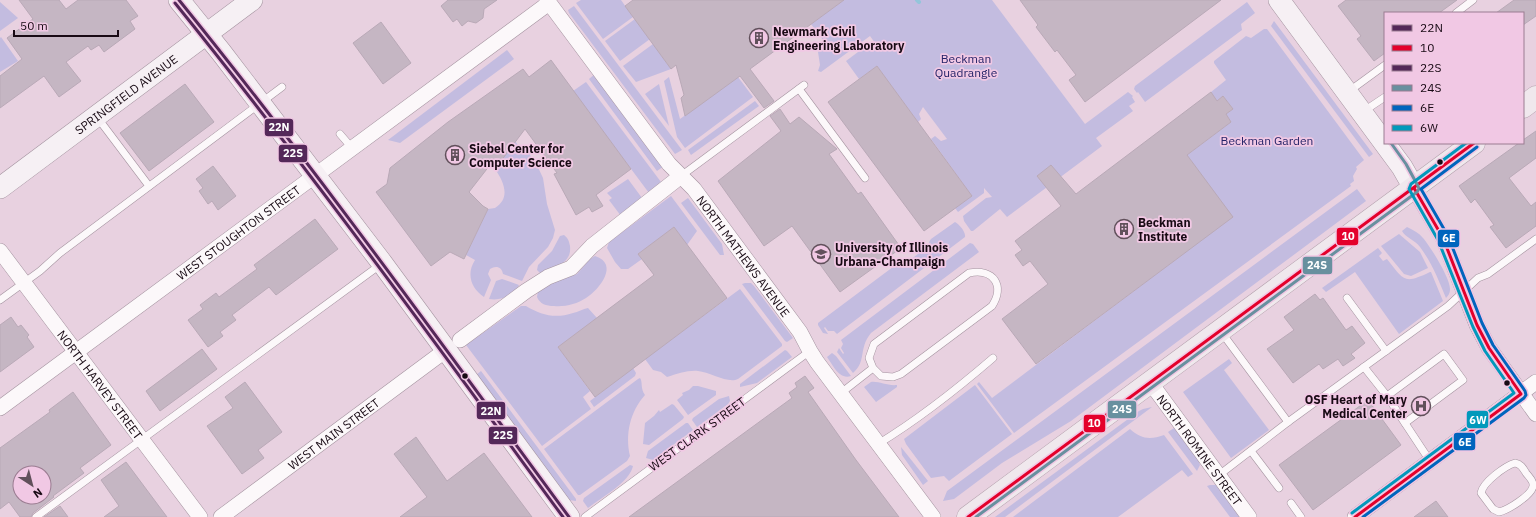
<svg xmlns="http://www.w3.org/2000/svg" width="1536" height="517" viewBox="0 0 1536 517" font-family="'IBM Plex Sans',sans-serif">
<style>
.green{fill:#c3bce0}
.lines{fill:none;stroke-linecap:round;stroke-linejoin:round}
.stream{stroke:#94c5da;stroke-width:4}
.building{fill:#c5b6c3;stroke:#b9a9b7;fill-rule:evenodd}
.lane-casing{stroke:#a594a0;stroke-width:8}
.street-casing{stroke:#a594a0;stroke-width:16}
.secondary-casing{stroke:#a594a0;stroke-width:22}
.primary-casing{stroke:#b3a0ac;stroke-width:23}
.lane{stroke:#fcf8fa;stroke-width:7}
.street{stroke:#fcf8fa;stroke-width:15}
.secondary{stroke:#f6f0f4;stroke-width:21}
.primary{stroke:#f0e8ed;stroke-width:22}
.bus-1-casing{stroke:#f1c8e4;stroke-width:6}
.bus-2-casing{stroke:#f1c8e4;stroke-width:6}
.bus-3-casing{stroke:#f1c8e4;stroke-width:6}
.bus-4-casing{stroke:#f1c8e4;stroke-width:6}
.bus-5-casing{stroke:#f1c8e4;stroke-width:6}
.bus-6-casing{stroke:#f1c8e4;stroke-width:6}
.bus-1{stroke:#542859;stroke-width:3}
.bus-2{stroke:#e4002b;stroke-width:3}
.bus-3{stroke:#542859;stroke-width:3}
.bus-4{stroke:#68909f;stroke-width:3}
.bus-5{stroke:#0065bd;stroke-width:3}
.bus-6{stroke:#0299bb;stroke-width:3}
.bus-dot{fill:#180a14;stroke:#f1c8e4;stroke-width:1.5}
.labels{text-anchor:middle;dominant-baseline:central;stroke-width:3.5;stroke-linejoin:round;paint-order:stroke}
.poi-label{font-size:12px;font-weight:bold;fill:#180a14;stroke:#f1c8e4;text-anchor:start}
.park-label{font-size:12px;fill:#252367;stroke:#f1c8e4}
.street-label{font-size:12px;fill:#180a14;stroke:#f1c8e4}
.line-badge{stroke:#f1c8e4;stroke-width:1.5}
.badge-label{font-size:11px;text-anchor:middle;font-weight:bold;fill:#fff}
</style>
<rect width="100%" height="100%" fill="#e8d1e0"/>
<!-- green -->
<g class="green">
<polygon points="581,0 621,0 633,17 603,39 576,3"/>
<polygon points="844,0 992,0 1085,124 1128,92 1133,96 1132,97 1135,102 1129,106 1133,111 1096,138 1102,146 1007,217 1000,209 973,231 971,231 964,221 963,216 986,198 992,197 984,188 984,193 958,212 955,208 972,196 931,139 935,136 941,141 947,139 923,107 919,114 921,119 918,122 877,66 859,79 846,61 870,43 875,43 870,36 821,72 818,71 820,65 818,52 826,44 811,24"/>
<polygon points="0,2 18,18 0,31"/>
<polygon points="1247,2 1255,13 1241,24 1242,30 1145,102 1138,92 1137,93 1134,89 1135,86"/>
<polygon points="574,6 682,150 675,154 569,13 568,10"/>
<polygon points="635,19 650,39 620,61 605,41"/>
<polygon points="1274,21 1373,154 1369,157 1271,26"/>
<polygon points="1264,29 1267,29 1364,160 1356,167 1357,169 1353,176 1354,181 1350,184 1351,186 1014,433 977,384 979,382 992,398 1232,217 1187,155 1231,122 1226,114 1233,109 1223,96 1217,101 1211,92 1226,80 1214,63 1214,61 1246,36 1251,38"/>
<polygon points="1,37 18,61 0,72 0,38"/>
<polygon points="653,44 671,69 636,82 623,66"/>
<polygon points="507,50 514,59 400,143 388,140"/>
<polygon points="595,74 664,166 657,171 589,79"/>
<polygon points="669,77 680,119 738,77 753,97 685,148 677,137 664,81"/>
<polygon points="586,82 661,182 659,183 660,185 649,193 573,91"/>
<polygon points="659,84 669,126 645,94"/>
<polygon points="755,101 759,106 691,155 688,150"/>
<path d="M515,141L521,149L524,147L536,163L543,178L547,204L555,230L553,238L548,247L529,267L522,281L503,274C502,267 496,265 490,269L488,274L491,280L484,297C471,288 466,274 475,260L466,255L488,209L495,208C511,198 504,182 495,169Z"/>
<polygon points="628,179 642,198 621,216 609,200 612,198 607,193"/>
<polygon points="1357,189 1366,201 1071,421 1002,463 954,499 943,501 947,491"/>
<polygon points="671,196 697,231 687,245 674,227 638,254 642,259 628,269 621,269 615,262 607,248 609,242"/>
<polygon points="688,198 722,244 724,255 720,255 681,203"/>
<path d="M955,222C959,224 966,232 965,237L837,334L834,331H828L825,327L824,328L828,334L823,333L818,325V323L905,258L910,260L930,245L929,242L931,239Z"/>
<path d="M1407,227C1413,230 1419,233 1423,238C1430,246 1451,279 1450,290C1450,293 1448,296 1446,298C1439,281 1432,263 1420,247C1415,240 1406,238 1402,231Z"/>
<polygon points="1399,234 1420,252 1428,268 1411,276 1404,274 1381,246"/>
<path d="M564,235C568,238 569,241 570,246C572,264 554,267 541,274L537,270L538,265L552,251L560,236Z"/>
<path d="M970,243L973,244L979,252L871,333C858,349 867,361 853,373L837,352L839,348L843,354L844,353L841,348L843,344L841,340Z"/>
<path d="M1378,248L1382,253L1379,256L1383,261L1387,259C1404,280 1403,285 1430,272H1431L1443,301L1399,334L1355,272L1326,292L1322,288Z"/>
<path d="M595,256C620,264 599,290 586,298C577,304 565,307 554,306C546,306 540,304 537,297L538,291L559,280L577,274L590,259Z"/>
<path d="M502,279L519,285C513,296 501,301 489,299L496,281Z"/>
<polygon points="745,283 751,283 754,286 793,338 787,342 785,341 742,284"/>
<path d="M740,289L782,344V346L738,379C728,384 710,372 698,371C688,370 677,374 667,377L661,372L653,370L645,359Z"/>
<path d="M521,306H526C541,315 555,319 573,313C578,312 583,309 588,308L597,318L558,347L590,391L583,397L591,409L542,446L466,345Z"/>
<polygon points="785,350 787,351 792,357 757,383 740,387 740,384"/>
<path d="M832,353L836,356L851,376C839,380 833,365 827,357Z"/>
<polygon points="1229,359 1232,363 1224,370 1269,430 1231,458 1183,392"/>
<polygon points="633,368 636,373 635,376 594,407 590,401"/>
<polygon points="481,371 576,499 576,501 569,500 476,375"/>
<path d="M640,378C643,382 640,388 645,395C630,412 625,434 630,456L627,461L580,495H578L544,449L638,379Z"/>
<path d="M871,382C879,381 887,386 897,385V387L876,402L864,387Z"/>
<polygon points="975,385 1012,434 949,481 944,476 931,478 906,444 904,439"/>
<polygon points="693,386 698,386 716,391 716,395 688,415 677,400 683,395 682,393 689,390"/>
<polygon points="729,396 730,401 728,404 697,427 692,420 693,418 719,399"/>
<polygon points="672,404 674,405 684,417 683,419 649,445 643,444 645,423 654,416 659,410 660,412"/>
<polygon points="1152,407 1005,517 995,517 1139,411 1143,409"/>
<polygon points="686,423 688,423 693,430 653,460 646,458 648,451"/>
<polygon points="1174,428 1198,460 1200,465 1197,471 1168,432"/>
<path d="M1130,429C1141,439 1150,440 1164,435L1193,474L1188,477L1182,470L1118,517H1013Z"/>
<polygon points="901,447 928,481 923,485 902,455"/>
<path d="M630,465L633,466C629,483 602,497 588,508L583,501L584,498Z"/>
<polygon points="1210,485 1216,485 1218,488 1240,517 1230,517 1207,486"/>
</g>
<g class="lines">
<!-- stream -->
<polyline class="stream" points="917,0 919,2"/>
</g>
<!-- building -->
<g class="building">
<polygon points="19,0 59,0 66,9 78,0 126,0 138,16 130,21 135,29 104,52 99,45 91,50 88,46 66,62 81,81 59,97 44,76 0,108 0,76 22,59 7,38 33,19"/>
<polygon points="448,0 497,0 484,9 483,18 476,23 468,21 462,26 457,19 453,22 441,6"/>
<polygon points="633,0 844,0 750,69 774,101 764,108 740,76 685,116 681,98 684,95 676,65 671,69 625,6"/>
<polygon points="1020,0 1221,0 1085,102 1069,80 1076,75 1057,50 1055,52 1036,27 1038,25"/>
<polygon points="1346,0 1457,0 1439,13 1385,13 1385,53 1374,61 1357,39 1361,36 1338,6"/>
<polygon points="1514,0 1536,0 1536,16 1523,25 1523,13 1496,13"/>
<polygon points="381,22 411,63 383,84 353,43"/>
<polygon points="551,60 631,169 596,195 603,206 592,212 589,207 576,215 554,174 557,173 525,129 495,169 490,165 469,192 483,206 488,209 464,259 450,252 431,266 376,192 387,184 390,168 448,122 523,69 529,77"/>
<polygon points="877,66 972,196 924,231 828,102"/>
<polygon points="185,84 214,122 149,171 120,133"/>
<polygon points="1211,92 1217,101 1223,96 1233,109 1226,114 1231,122 1187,155 1233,217 1036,364 1002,319 1048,284 1030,261 1023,266 1015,255 1022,250 1015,241 1061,206 1037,176 1051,165 1076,194"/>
<polygon points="780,109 790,124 799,117 837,149 829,154 858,194 861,192 901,248 840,292 792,226 764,246 718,181 781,131 770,116"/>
<polygon points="1536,131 1536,158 1509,178 1531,206 1536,202 1536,226 1506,248 1490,227 1494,225 1475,199 1471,203 1459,186 1519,143 1523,143 1523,140"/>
<polygon points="213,166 236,196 218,210 212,201 208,204 199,191 203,188 196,179"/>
<polygon points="315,219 338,249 276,295 269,287 232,315 236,320 220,332 223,336 208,347 188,320 203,309 200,305 216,293 219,297 257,269 254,265"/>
<polygon points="674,227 727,298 595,397 558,347 654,275 638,254"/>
<polygon points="1315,294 1320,300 1323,298 1346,330 1352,326 1365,343 1351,354 1355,358 1343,366 1338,359 1323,369 1319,364 1293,383 1267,349 1294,330 1284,317"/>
<polygon points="11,317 18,327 21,325 29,335 27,337 34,347 0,372 0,325"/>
<polygon points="202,349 217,369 160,411 146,391"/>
<polygon points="805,376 814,388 808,392 856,460 899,517 629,517 792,398 789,393 797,387 795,383"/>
<polygon points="245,382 282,432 258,450 264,458 242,474 207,426 233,408 225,397"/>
<path d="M73,392L111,445L80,468L84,473L53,496L54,497L33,513L31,517H20L9,502L0,509V448L50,412L49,410ZM20,473H44V497H20Z"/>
<polygon points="1368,400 1401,445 1313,510 1279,465"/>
<polygon points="416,437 447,481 484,453 532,517 400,517 427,497 394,454"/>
<polygon points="126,462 167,517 104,517 119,506 101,480"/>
<polygon points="1436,501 1448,517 1414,517"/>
<polygon points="60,506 68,517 44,517"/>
</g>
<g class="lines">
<!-- lane casing -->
<g class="lane-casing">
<g id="lane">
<polyline points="1456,13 1473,0"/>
<polyline points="799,89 865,178"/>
<polyline points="1348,92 1385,65"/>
<polyline points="1364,111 1385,97"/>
<polyline points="97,117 149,186"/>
<polyline points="340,134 352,148"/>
<polyline points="681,176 804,85"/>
<polyline points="1347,298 1386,351"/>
<polyline points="0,300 40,271 60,253 282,87"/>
<polyline points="1222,333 1288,422"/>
<polyline points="1364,367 1387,396 1430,461"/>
<path d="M841,393L873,368L881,376L893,377L901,374L992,306C1005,286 994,268 969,273L874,344L869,358L873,368"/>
<polyline points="1387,396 1444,354 1463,380 1405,423"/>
<path d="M878,444C919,419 957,389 993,358"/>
<polyline points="1251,451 1279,488"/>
<path d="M1515,463C1521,464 1523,468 1526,473C1529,477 1534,481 1533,486C1532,495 1508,510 1499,512L1493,509L1481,493C1483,482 1505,466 1515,463Z"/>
<polyline points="1219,475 1288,422 1448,306 1478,278 1488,274 1536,239"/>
<polyline points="1291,503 1301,517"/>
<polyline points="36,517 380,265"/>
<polyline points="585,517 810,351"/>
</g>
</g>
<!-- street casing -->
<g class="street-casing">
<g id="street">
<path id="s1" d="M547,0L669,164L694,189L800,332L810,351L817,362L933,517"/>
<polyline points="1414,188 1443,238 1477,325 1489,348 1536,414"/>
<path id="s2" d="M0,251L200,517"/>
<polyline points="460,340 526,291 548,277 571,268 592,246 681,176"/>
<path id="s3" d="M1150,382L1249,517"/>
<path id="s4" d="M0,408L549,3"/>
<path id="s5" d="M221,517L446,350"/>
<polyline points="1355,517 1536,382"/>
</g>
</g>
<!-- secondary casing -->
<g class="secondary-casing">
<g id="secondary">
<polyline points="179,0 221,52 382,263 569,517"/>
<polyline points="1279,0 1402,167 1414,188"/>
<path id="s6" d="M0,188L252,0"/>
</g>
</g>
<!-- primary casing -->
<g class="primary-casing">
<g id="primary">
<polyline points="1523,107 1536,97"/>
<polyline points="968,517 1474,143"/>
</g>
</g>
<!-- lane -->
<use href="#lane" class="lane"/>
<!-- street -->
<use href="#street" class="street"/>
<!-- secondary -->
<use href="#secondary" class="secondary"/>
<!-- primary -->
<use href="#primary" class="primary"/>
<!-- bus-1 casing -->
<g class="bus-1-casing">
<path id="bus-1" d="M179,0C315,168 441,343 569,517"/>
</g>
<!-- bus-2 casing -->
<g class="bus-2-casing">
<g id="bus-2">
<polyline points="968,517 1474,143"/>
<polyline points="1355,517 1521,394 1489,348 1477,325 1443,238 1414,188"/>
</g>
</g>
<!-- bus-3 casing -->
<g class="bus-3-casing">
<path id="bus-3" d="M175,3C310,170 436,344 563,517"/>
</g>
<!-- bus-4 casing -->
<g class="bus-4-casing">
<polyline id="bus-4" points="976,517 1417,192 1419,189 1418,186 1406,164 1391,143"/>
</g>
<!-- bus-5 casing -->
<g class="bus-5-casing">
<polyline id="bus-5" points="1363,517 1524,398 1526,395 1525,391 1493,345 1482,323 1448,236 1421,189 1477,147"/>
</g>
<!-- bus-6 casing -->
<g class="bus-6-casing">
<polyline id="bus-6" points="1352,513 1514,393 1485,351 1473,327 1438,240 1409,189 1411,184 1466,143"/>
</g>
<!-- bus-1 -->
<use href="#bus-1" class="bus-1"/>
<!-- bus-2 -->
<use href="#bus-2" class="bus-2"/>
<!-- bus-3 -->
<use href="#bus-3" class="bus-3"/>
<!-- bus-4 -->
<use href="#bus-4" class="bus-4"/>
<!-- bus-5 -->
<use href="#bus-5" class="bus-5"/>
<!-- bus-6 -->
<use href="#bus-6" class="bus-6"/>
</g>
<!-- icons -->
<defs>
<g id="building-ring" transform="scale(1)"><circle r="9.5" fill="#f1c8e4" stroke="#61505b" stroke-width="1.5"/><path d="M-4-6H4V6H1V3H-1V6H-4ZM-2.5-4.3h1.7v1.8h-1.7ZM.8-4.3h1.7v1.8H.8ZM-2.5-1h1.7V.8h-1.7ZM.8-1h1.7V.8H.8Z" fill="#61505b"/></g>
<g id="university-ring" transform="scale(1)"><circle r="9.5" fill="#f1c8e4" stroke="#61505b" stroke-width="1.5"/><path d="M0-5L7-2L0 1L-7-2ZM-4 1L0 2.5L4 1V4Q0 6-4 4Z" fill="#61505b"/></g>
<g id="hospital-ring" transform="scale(1)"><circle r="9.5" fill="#f1c8e4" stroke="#61505b" stroke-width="1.5"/><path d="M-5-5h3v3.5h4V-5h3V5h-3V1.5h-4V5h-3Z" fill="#61505b"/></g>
</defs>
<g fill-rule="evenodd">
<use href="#building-ring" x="759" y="38"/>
<use href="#building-ring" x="455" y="155"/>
<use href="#building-ring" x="1124" y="229"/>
<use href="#university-ring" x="821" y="254"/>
<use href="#hospital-ring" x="1421" y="406"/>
</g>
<!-- markers -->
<g class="bus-dot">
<circle cx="1440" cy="162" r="3.5"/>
<circle cx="465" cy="376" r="3.5"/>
<circle cx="1507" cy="383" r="3.5"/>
</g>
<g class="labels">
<!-- poi labels -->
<g class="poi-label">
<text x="773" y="31">Newmark Civil<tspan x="773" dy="14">Engineering Laboratory</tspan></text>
<text x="469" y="148">Siebel Center for<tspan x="469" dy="14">Computer Science</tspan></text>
<text x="1138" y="222">Beckman<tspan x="1138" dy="14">Institute</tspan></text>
<text x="835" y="247">University of Illinois<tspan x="835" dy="14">Urbana-Champaign</tspan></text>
<text x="1407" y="399" text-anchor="end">OSF Heart of Mary<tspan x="1407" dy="14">Medical Center</tspan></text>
</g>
<!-- park labels -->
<g class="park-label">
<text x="966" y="58">Beckman<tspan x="966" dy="14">Quadrangle</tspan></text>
<text x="1267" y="140">Beckman Garden</text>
</g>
<!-- street labels -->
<g class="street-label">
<text stroke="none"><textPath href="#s6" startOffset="157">SPRINGFIELD AVENUE</textPath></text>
<text stroke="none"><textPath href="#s4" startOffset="296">WEST STOUGHTON STREET</textPath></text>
<text stroke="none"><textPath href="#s1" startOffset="323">NORTH MATHEWS AVENUE</textPath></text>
<text stroke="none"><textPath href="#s2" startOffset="167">NORTH HARVEY STREET</textPath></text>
<text stroke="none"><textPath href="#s5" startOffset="140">WEST MAIN STREET</textPath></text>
<text transform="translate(697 434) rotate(-36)">WEST CLARK STREET</text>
<text stroke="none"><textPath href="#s3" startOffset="84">NORTH ROMINE STREET</textPath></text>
</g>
</g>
<g class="line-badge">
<rect x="264" y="118" width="30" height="19" rx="4" fill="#542859"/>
<rect x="278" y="144" width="30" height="19" rx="4" fill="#542859"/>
<rect x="1336" y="227" width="23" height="19" rx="4" fill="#e4002b"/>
<rect x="1437" y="229" width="23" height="19" rx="4" fill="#0065bd"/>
<rect x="1302" y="256" width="31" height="19" rx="4" fill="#68909f"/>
<rect x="1107" y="400" width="30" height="19" rx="4" fill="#68909f"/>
<rect x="476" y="401" width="30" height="19" rx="4" fill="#542859"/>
<rect x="1466" y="410" width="23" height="19" rx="4" fill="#0299bb"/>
<rect x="1083" y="414" width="23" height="19" rx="4" fill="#e4002b"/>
<rect x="488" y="426" width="30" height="19" rx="4" fill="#542859"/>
<rect x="1453" y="432" width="23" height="19" rx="4" fill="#0065bd"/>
</g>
<g class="badge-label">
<text x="279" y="131">22N</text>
<text x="293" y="157">22S</text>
<text x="1348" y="240">10</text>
<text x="1449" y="242">6E</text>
<text x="1317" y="269">24S</text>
<text x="1122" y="413">24S</text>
<text x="491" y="415">22N</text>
<text x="1478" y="424">6W</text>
<text x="1094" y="427">10</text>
<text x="503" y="439">22S</text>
<text x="1465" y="446">6E</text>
</g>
<!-- legend -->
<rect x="1384" y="12" width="140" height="132" fill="#f1c8e4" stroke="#9a7c91"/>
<rect x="1392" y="25" width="20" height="6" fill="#542859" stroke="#9a7c91"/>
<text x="1420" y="32" font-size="12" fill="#180a14">22N</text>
<rect x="1392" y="45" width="20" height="6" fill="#e4002b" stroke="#9a7c91"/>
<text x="1420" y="52" font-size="12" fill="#180a14">10</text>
<rect x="1392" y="65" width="20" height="6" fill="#542859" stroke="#9a7c91"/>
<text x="1420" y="72" font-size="12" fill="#180a14">22S</text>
<rect x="1392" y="85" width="20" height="6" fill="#68909f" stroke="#9a7c91"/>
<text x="1420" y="92" font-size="12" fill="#180a14">24S</text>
<rect x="1392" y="105" width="20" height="6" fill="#0065bd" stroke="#9a7c91"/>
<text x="1420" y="112" font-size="12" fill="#180a14">6E</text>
<rect x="1392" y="125" width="20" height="6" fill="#0299bb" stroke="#9a7c91"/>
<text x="1420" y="132" font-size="12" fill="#180a14">6W</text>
<!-- north arrow -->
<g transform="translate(32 485) rotate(144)"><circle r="19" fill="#f1c8e4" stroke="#9a7c91"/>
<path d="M0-3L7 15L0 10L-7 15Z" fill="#61505b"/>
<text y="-6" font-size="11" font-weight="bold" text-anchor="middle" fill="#180a14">N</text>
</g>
<!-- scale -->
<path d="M14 30v6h104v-6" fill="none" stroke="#180a14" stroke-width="2"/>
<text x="20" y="30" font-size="12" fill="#180a14" stroke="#f1c8e4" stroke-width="3" paint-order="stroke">50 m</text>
</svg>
